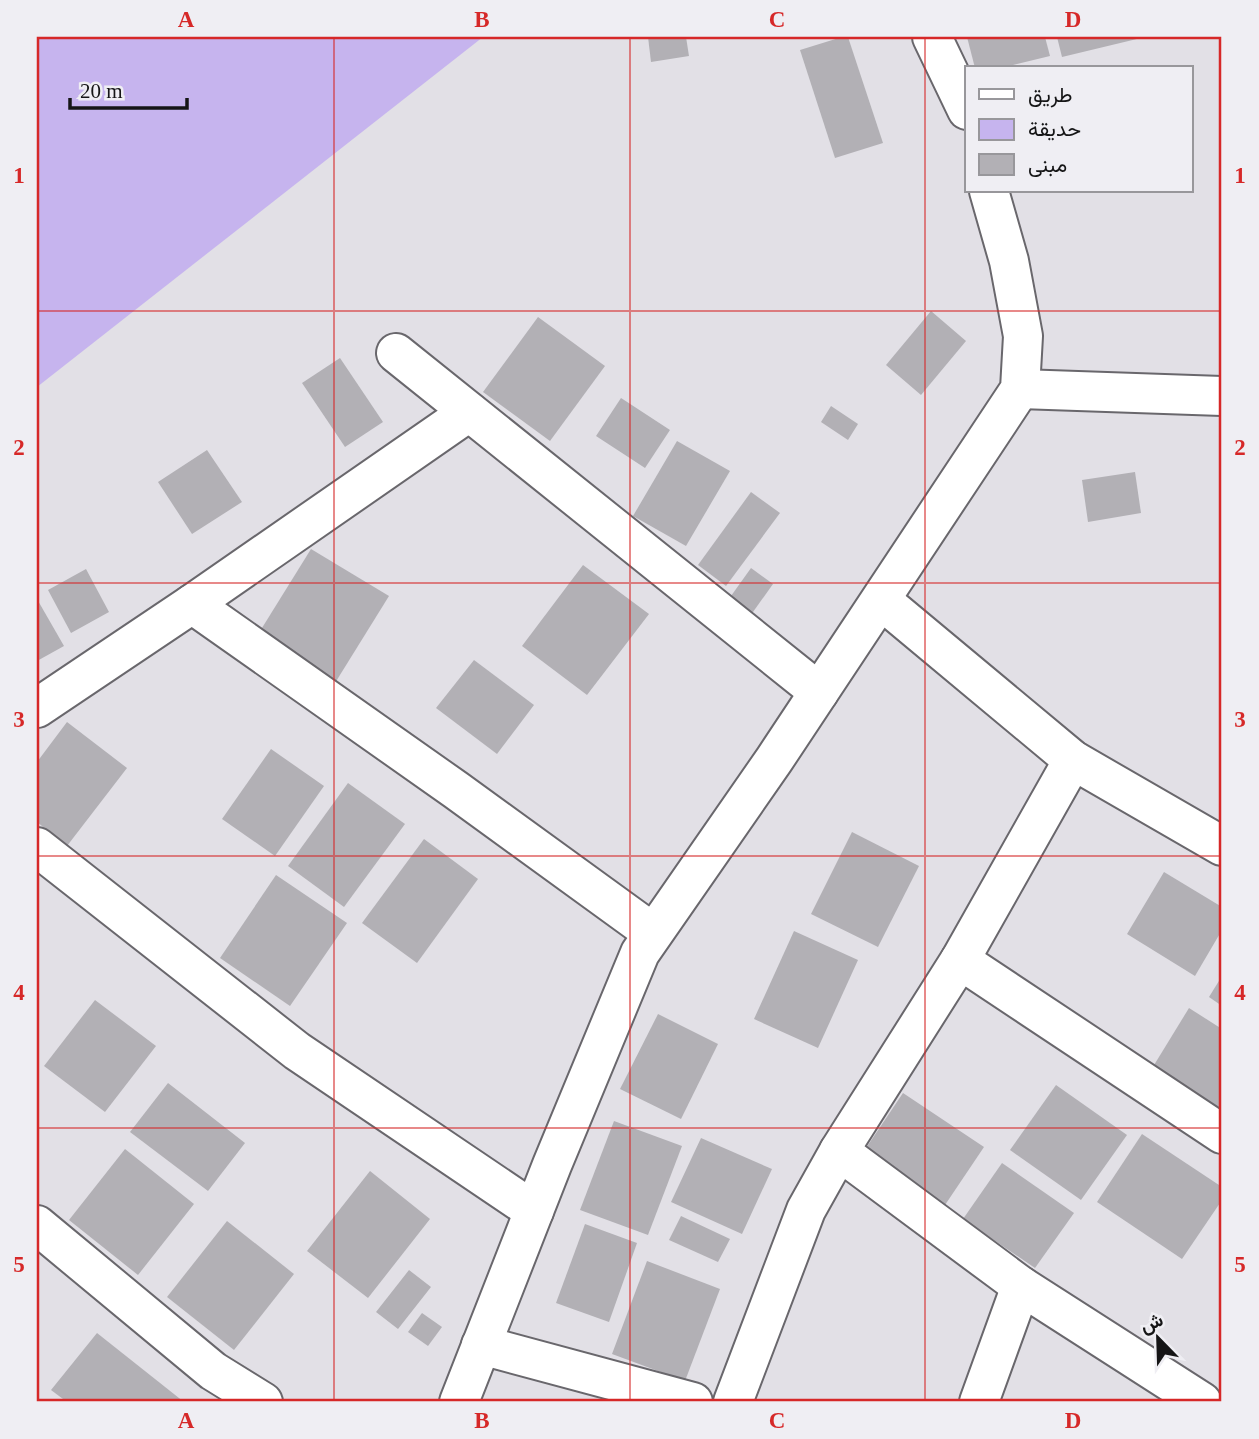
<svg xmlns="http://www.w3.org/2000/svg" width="1259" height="1439" viewBox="0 0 1259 1439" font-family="'Times New Roman',Vazirmatn,serif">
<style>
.green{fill:#c6b4ee}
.building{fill:#b2b0b5}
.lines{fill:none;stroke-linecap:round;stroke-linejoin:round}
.minor-casing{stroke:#69676c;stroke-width:42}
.minor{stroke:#fff;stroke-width:38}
.grid{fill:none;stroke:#d62828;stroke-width:2;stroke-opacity:0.55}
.neatline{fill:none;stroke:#d62828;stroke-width:2.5}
.grid-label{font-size:23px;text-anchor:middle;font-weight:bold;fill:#d62828}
</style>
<rect width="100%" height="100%" fill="#e2e0e6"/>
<!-- green -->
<polygon class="green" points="37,37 483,37 37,387"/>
<!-- building -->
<g class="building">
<polygon points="648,37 686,37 689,56 651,62"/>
<polygon points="842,37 848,37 883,143 835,158 800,50"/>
<polygon points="967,37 1045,37 1050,56 1001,68 975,68"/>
<polygon points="1057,37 1140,37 1141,38 1062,57"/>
<polygon points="931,311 966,341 921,395 886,365"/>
<polygon points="538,317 605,366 550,441 483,392"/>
<polygon points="340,358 383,422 345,447 302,383"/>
<polygon points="621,398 670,430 645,468 596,436"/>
<polygon points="831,406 858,424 848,440 821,422"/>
<polygon points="677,441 730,471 686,546 633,516"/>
<polygon points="207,450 242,502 192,534 158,482"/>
<polygon points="1135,472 1141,513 1088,522 1082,480"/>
<polygon points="751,492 780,513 726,586 698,565"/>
<polygon points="311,549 389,596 335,683 257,636"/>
<polygon points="583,565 649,614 587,695 522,646"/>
<polygon points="751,568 773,584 748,619 726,603"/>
<polygon points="86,569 109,612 71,633 48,590"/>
<polygon points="37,599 64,646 37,661"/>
<polygon points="474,660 534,705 497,754 436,708"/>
<polygon points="67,722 127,768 67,846 37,822 37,762"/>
<polygon points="271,749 324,786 275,856 222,819"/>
<polygon points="348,783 405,824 344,907 288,866"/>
<polygon points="852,832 919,866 878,947 811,914"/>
<polygon points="424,839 478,879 417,963 362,923"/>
<polygon points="1164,872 1222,907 1222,930 1195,976 1127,934"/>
<polygon points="276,875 347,923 290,1006 220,958"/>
<polygon points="794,931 858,960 818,1048 754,1019"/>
<polygon points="1222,976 1222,1006 1209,997"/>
<polygon points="95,1000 156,1046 105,1112 44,1066"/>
<polygon points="1189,1008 1222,1029 1222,1114 1151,1070"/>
<polygon points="658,1014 718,1044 681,1119 620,1089"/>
<polygon points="168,1083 245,1143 208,1191 130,1132"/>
<polygon points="1056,1085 1127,1135 1081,1200 1010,1150"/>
<polygon points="903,1093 984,1147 945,1205 864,1151"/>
<polygon points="614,1121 682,1146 648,1235 580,1210"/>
<polygon points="1142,1134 1222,1187 1222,1200 1182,1259 1097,1202"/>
<polygon points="701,1138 772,1169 742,1234 671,1202"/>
<polygon points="125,1149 194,1204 138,1275 69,1220"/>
<polygon points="1002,1163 1074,1213 1035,1268 963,1219"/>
<polygon points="370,1171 430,1219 368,1298 307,1251"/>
<polygon points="681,1216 730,1239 718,1262 669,1240"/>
<polygon points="227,1221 294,1274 234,1350 167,1297"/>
<polygon points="585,1224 637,1243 609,1322 556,1303"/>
<polygon points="647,1261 720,1289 685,1381 612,1354"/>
<polygon points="409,1270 431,1287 398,1329 376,1312"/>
<polygon points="422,1313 442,1327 428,1346 408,1332"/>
<polygon points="97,1333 184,1402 67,1402 51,1390"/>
</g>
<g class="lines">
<!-- minor casing -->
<g class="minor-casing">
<g id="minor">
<polyline points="932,37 967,110"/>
<polyline points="396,353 819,692"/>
<polyline points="1020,389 1222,396"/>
<polyline points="881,600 1073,760 1222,846"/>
<polyline points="192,604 456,790 653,933"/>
<polyline points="37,708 192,604 469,412"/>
<polyline points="37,847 297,1051 534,1211"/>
<polyline points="960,960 1222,1134"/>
<polyline points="839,1151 1021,1286 1202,1402"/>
<polyline points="37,1225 213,1371 263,1402"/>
<polyline points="481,1345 693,1402"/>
<polyline points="459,1402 552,1165 640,953 774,760 1020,389 1023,336 1009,261 989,191"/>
<polyline points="733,1402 806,1210 839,1151 960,960 1073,760"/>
<polyline points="979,1402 1021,1286"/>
</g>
</g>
<!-- minor -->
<use href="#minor" class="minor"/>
</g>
<!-- grid -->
<path class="grid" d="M334,37V1402M630,37V1402M925,37V1402M37,311H1222M37,583H1222M37,856H1222M37,1128H1222"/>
<!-- border -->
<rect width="1259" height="1439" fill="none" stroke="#efeef3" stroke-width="77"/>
<!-- legend -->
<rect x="965" y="66" width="228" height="126" fill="#efeef3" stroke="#98979b" stroke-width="2"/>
<rect x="979" y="89" width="35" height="10" fill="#ffffff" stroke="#98979b" stroke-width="2"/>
<text x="1028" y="102" font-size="21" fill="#151516">طريق</text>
<rect x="979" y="119" width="35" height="21" fill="#c6b4ee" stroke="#98979b" stroke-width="2"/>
<text x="1028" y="136" font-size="21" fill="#151516">حديقة</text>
<rect x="979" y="154" width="35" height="21" fill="#b2b0b5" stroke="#98979b" stroke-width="2"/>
<text x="1028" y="172" font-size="21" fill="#151516">مبنى</text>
<!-- north arrow -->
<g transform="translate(1158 1338) rotate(337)" stroke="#efeef3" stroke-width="5" paint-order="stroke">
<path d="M0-5L12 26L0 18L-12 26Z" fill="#151516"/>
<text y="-10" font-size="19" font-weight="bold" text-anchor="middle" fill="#151516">ش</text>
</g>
<!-- scale -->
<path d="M70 98v10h117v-10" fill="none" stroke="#151516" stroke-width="3.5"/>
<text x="80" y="98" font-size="21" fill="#151516" stroke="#efeef3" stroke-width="5" paint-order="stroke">20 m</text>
<rect x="38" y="38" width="1182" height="1362" class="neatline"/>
<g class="grid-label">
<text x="186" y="27">A</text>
<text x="482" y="27">B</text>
<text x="777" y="27">C</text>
<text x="1073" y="27">D</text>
<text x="19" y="183">1</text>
<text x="1240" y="183">1</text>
<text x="19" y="455">2</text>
<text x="1240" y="455">2</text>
<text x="19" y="727">3</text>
<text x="1240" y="727">3</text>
<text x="19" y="1000">4</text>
<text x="1240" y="1000">4</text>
<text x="19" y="1272">5</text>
<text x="1240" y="1272">5</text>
<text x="186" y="1428">A</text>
<text x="482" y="1428">B</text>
<text x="777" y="1428">C</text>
<text x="1073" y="1428">D</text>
</g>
</svg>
